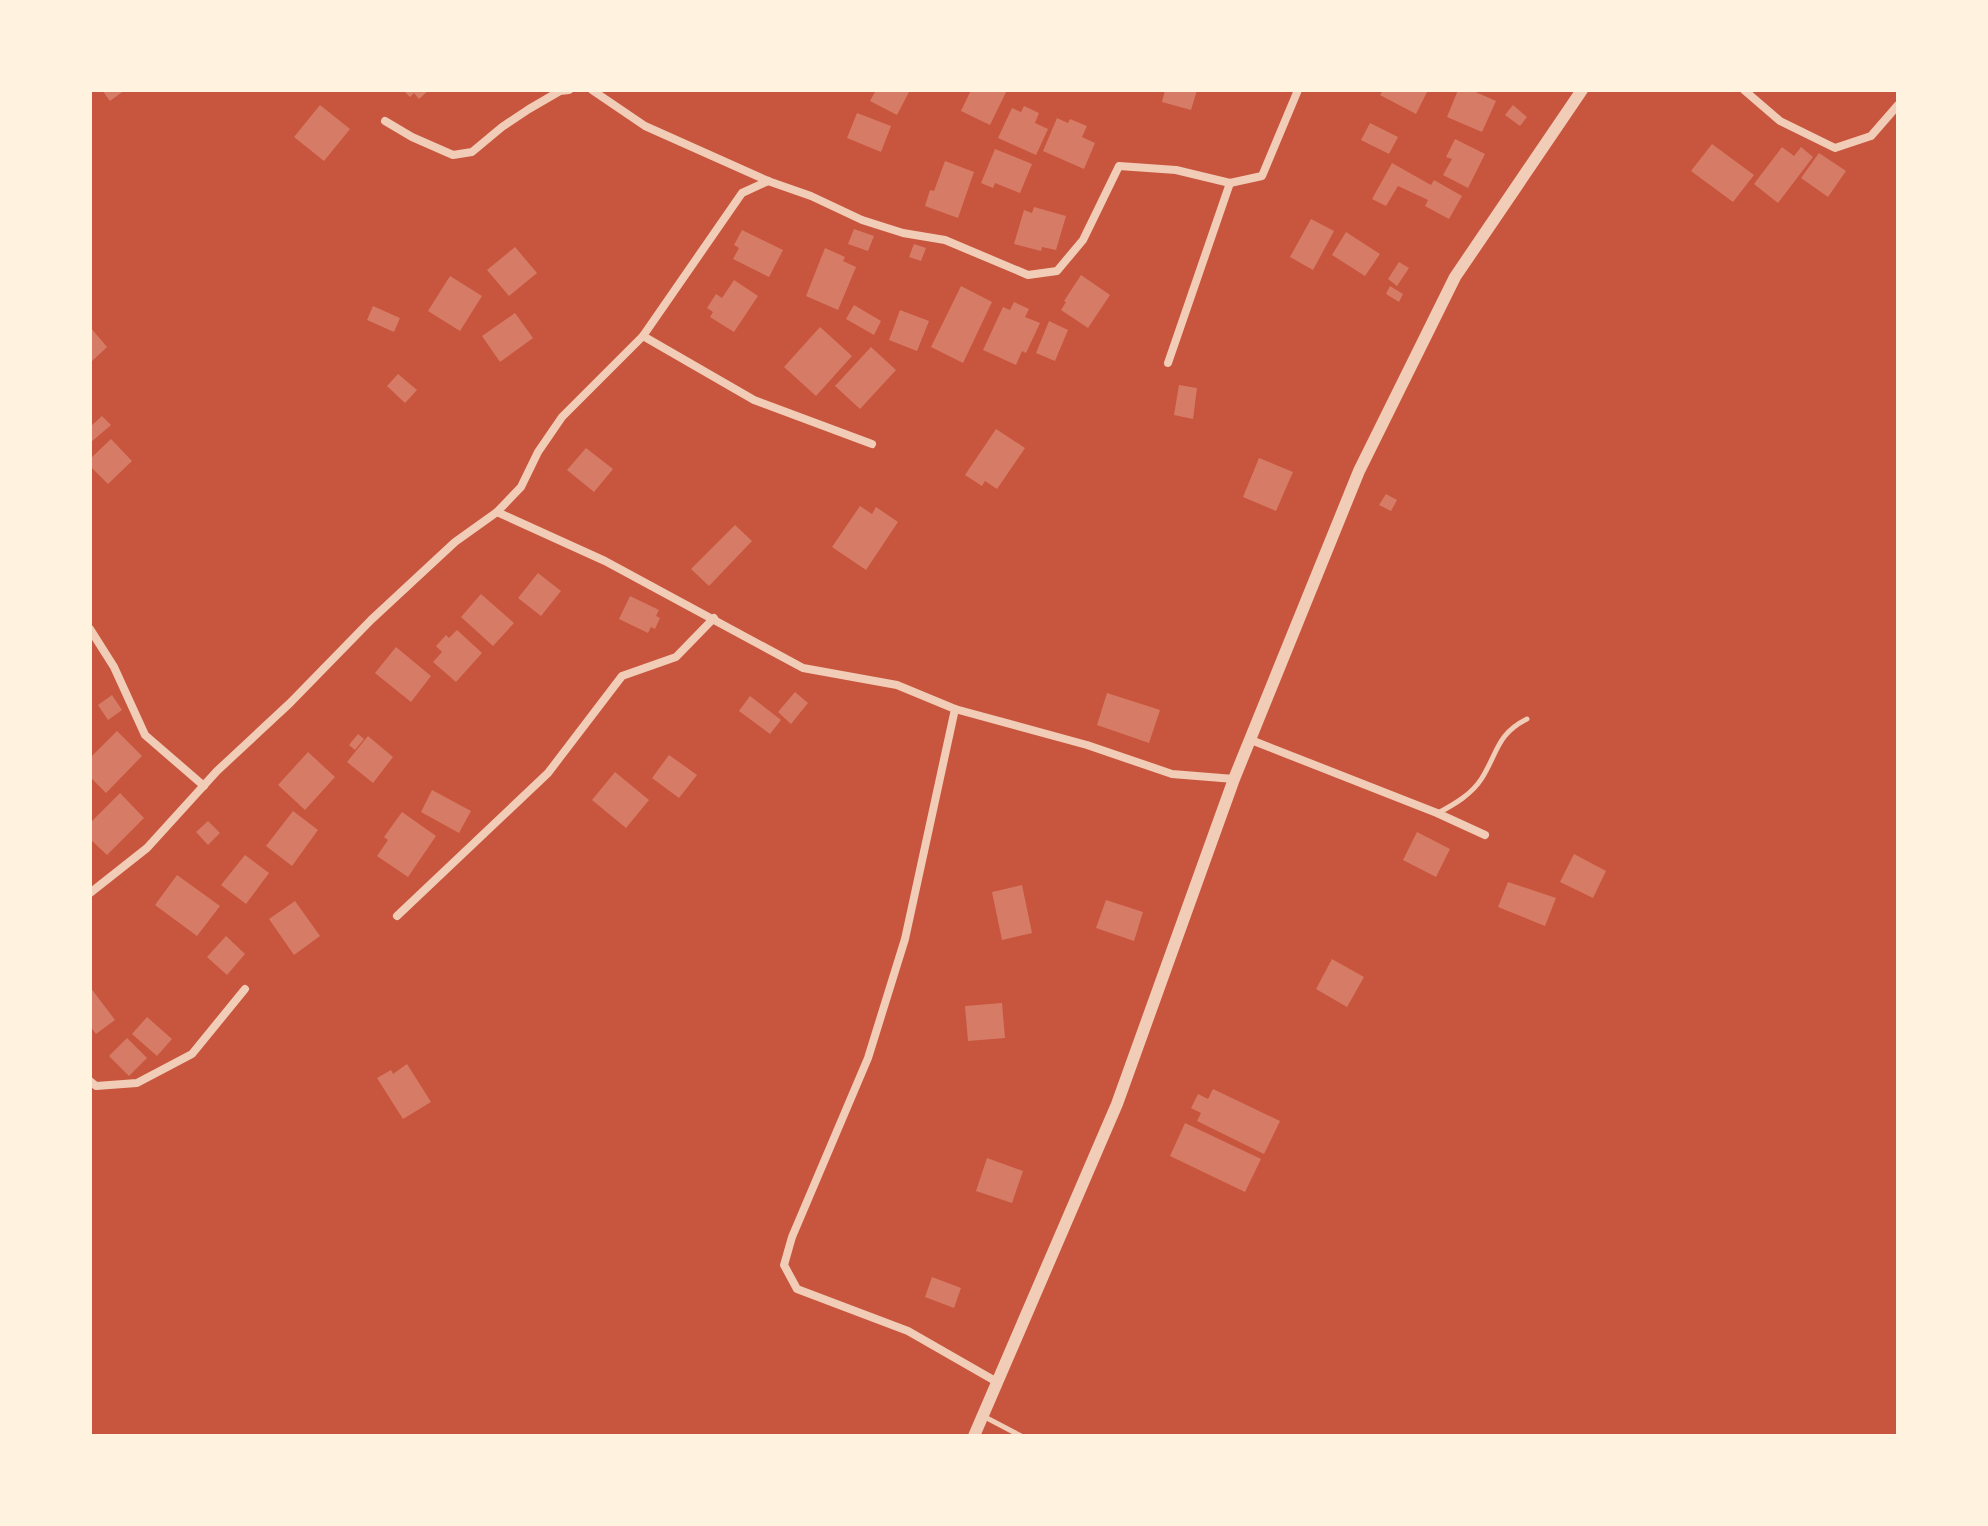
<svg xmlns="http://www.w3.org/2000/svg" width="1988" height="1526" viewBox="0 0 1988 1526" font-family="'Crimson Pro',serif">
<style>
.building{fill:#d67c66}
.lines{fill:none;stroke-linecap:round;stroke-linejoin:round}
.service{stroke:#f1ccb7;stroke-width:5}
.minor{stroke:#f1ccb7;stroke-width:8}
.tertiary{stroke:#f1ccb7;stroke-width:12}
</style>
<rect width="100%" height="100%" fill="#c8553d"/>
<!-- building -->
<g class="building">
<polygon points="102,90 125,90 110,101"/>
<polygon points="403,90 429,90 419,99 414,93 410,97"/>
<polygon points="876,90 910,90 897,115 870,101"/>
<polygon points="971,90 1007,90 990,125 961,111"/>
<polygon points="1165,90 1197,90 1191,110 1162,102"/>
<polygon points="1383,90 1428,90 1416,114 1380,95"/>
<polygon points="1458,90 1471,90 1496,101 1482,132 1447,117"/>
<polygon points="320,105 350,129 324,161 294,137"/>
<polygon points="1513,105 1527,117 1520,126 1505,115"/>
<polygon points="1024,106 1039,113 1035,123 1048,129 1036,155 998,138 1012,108 1021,112"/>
<polygon points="857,113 891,126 881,152 847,138"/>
<polygon points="1057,118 1068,123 1070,119 1087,126 1082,137 1095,143 1084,169 1043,151"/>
<polygon points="1370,123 1398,137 1389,154 1361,140"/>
<polygon points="1455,139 1485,154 1468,188 1443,175 1452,159 1446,157"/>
<polygon points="1712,144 1754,175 1733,202 1691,171"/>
<polygon points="1782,147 1794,156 1801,147 1813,157 1778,203 1754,184"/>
<polygon points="995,149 1032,164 1020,193 995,183 993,188 981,183"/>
<polygon points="1819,153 1846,171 1828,197 1801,178"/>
<polygon points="945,161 974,172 958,218 925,206 930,190 934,191"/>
<polygon points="1392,163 1431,185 1434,180 1462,196 1449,219 1425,206 1428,200 1398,186 1386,206 1372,199"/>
<polygon points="1034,207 1066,216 1056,250 1042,247 1041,251 1014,244 1024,210 1032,213"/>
<polygon points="1311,219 1334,231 1313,270 1290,257"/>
<polygon points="854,229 874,236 868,251 848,244"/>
<polygon points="742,230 783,250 769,277 733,259 739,248 734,245"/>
<polygon points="1346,232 1380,254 1365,276 1332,255"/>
<polygon points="914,244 926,248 921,261 909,257"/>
<polygon points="515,247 537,273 509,296 487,270"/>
<polygon points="825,248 845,257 843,261 856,267 838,310 806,296"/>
<polygon points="1399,262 1409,268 1397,286 1388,279"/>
<polygon points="1081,275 1110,295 1088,328 1061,310 1066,302 1064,301"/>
<polygon points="450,276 482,296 460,331 428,311"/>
<polygon points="734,280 758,296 734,332 710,317 713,312 707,308 716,294 722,298"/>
<polygon points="961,286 992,302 963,363 931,347"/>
<polygon points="1390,286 1403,294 1399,302 1386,294"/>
<polygon points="1014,302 1029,309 1025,317 1040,323 1026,353 1022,351 1016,365 983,350 1003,307 1010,310"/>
<polygon points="854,305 881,321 874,335 846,319"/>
<polygon points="373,306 400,318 394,332 367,320"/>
<polygon points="900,310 929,321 917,351 889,340"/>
<polygon points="515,313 533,338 500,362 482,336"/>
<polygon points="1049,321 1068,330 1055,361 1036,353"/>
<polygon points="90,327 107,347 90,363"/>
<polygon points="820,327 852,356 816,396 784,367"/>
<polygon points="871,347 896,370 860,409 835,386"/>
<polygon points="398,374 417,390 405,403 387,386"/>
<polygon points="1179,385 1197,388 1193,419 1174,415"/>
<polygon points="102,416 111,425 90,443 90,427"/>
<polygon points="996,429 1025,448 997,489 985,481 982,486 965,475"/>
<polygon points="111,439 132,461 108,484 90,466 90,459"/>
<polygon points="586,448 613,469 594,492 567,470"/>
<polygon points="1259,458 1293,472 1276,511 1243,497"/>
<polygon points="1386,494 1397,500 1391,511 1379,505"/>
<polygon points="860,506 872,514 876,507 898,522 866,570 832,547"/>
<polygon points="735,525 752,541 709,586 691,569"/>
<polygon points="538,573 561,591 541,616 518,598"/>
<polygon points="481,594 514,623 493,646 461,617"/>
<polygon points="630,596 659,610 656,616 660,618 655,629 651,627 648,633 619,619"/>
<polygon points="457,630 482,653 456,682 433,662 442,652 436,646 446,635 449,638"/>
<polygon points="396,647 431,676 411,702 375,673"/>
<polygon points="795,692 808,703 791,724 778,712"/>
<polygon points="1107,693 1160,710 1149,743 1097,725"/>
<polygon points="112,695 122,710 108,720 98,705"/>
<polygon points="750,696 781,720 770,734 739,711"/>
<polygon points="117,731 142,756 106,793 90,777 90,758"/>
<polygon points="358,734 364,739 355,750 349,745"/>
<polygon points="368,736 393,757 373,783 347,762"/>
<polygon points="308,752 335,777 305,810 278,785"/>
<polygon points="669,755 697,775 679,798 652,778"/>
<polygon points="615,772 649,800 626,828 592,800"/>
<polygon points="432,790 471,811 459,833 421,812"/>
<polygon points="120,793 144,818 107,855 90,839 90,823"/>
<polygon points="293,811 318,830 292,866 266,846"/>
<polygon points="402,812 436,836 408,877 377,856 388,840 384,837"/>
<polygon points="208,821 220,833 208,845 196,832"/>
<polygon points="1417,832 1450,849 1436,877 1403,860"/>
<polygon points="1574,854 1606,871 1593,898 1560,882"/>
<polygon points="245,855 269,873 246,904 221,885"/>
<polygon points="177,875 220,906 197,936 155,905"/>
<polygon points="1508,882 1556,898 1545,926 1498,907"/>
<polygon points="1022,885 1032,933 1002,940 992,892"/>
<polygon points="1106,900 1143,912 1134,941 1096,928"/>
<polygon points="295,901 320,936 294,955 269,919"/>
<polygon points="226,936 245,954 227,975 207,957"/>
<polygon points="1332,959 1364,977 1347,1007 1316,989"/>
<polygon points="90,987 115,1020 96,1034 90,1026"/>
<polygon points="1002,1003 1005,1038 968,1041 965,1006"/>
<polygon points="147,1017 172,1039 157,1056 132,1034"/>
<polygon points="127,1038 147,1058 129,1076 109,1056"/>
<polygon points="407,1064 431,1102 403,1119 377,1078 391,1070 393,1074"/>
<polygon points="1213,1089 1280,1121 1264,1154 1197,1121 1201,1113 1191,1108 1198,1094 1208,1099"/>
<polygon points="1185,1123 1261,1159 1245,1192 1170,1156"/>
<polygon points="987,1158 1023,1171 1012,1203 976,1191"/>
<polygon points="932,1277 961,1288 954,1308 925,1297"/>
</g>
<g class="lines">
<!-- service -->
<g class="service">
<path d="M1438,813C1455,804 1472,794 1482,778C1498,752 1497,734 1527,719"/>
<polyline points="983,1416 1021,1436"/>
</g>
<!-- minor -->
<g class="minor">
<polyline points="592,90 645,126 768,181 811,196 862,220 903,233 945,240 1028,275 1057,271 1083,240 1119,166 1176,170 1230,183 1262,176 1298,90"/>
<polyline points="1744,90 1780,121 1835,148 1871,136 1898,105"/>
<polyline points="385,121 412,137 453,155 472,152 502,127 529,109 560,91 569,90"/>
<polyline points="643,336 754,400 872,444"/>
<polyline points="1168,363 1230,183"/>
<polyline points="497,512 521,487 538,452 562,417 643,336 742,193 768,181"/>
<polyline points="90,629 114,667 145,735 204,786"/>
<polyline points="955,709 905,939 868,1058 792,1237 784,1265 797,1289 908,1331 997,1382"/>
<polyline points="1251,740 1437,813 1485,835"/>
<polyline points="90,893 147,848 217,771 290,703 371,620 455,542 497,512 605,561 803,668 897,685 955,709 1087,745 1172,774 1234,779"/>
<polyline points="397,916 548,773 622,676 676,657 714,618"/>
<polyline points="90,1081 96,1086 137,1083 192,1054 245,989"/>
</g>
<!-- tertiary -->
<polyline class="tertiary" points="974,1436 1117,1104 1234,779 1359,471 1455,277 1582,90"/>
</g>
<!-- border -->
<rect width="1988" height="1526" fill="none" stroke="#fff3e0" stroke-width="184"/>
</svg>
